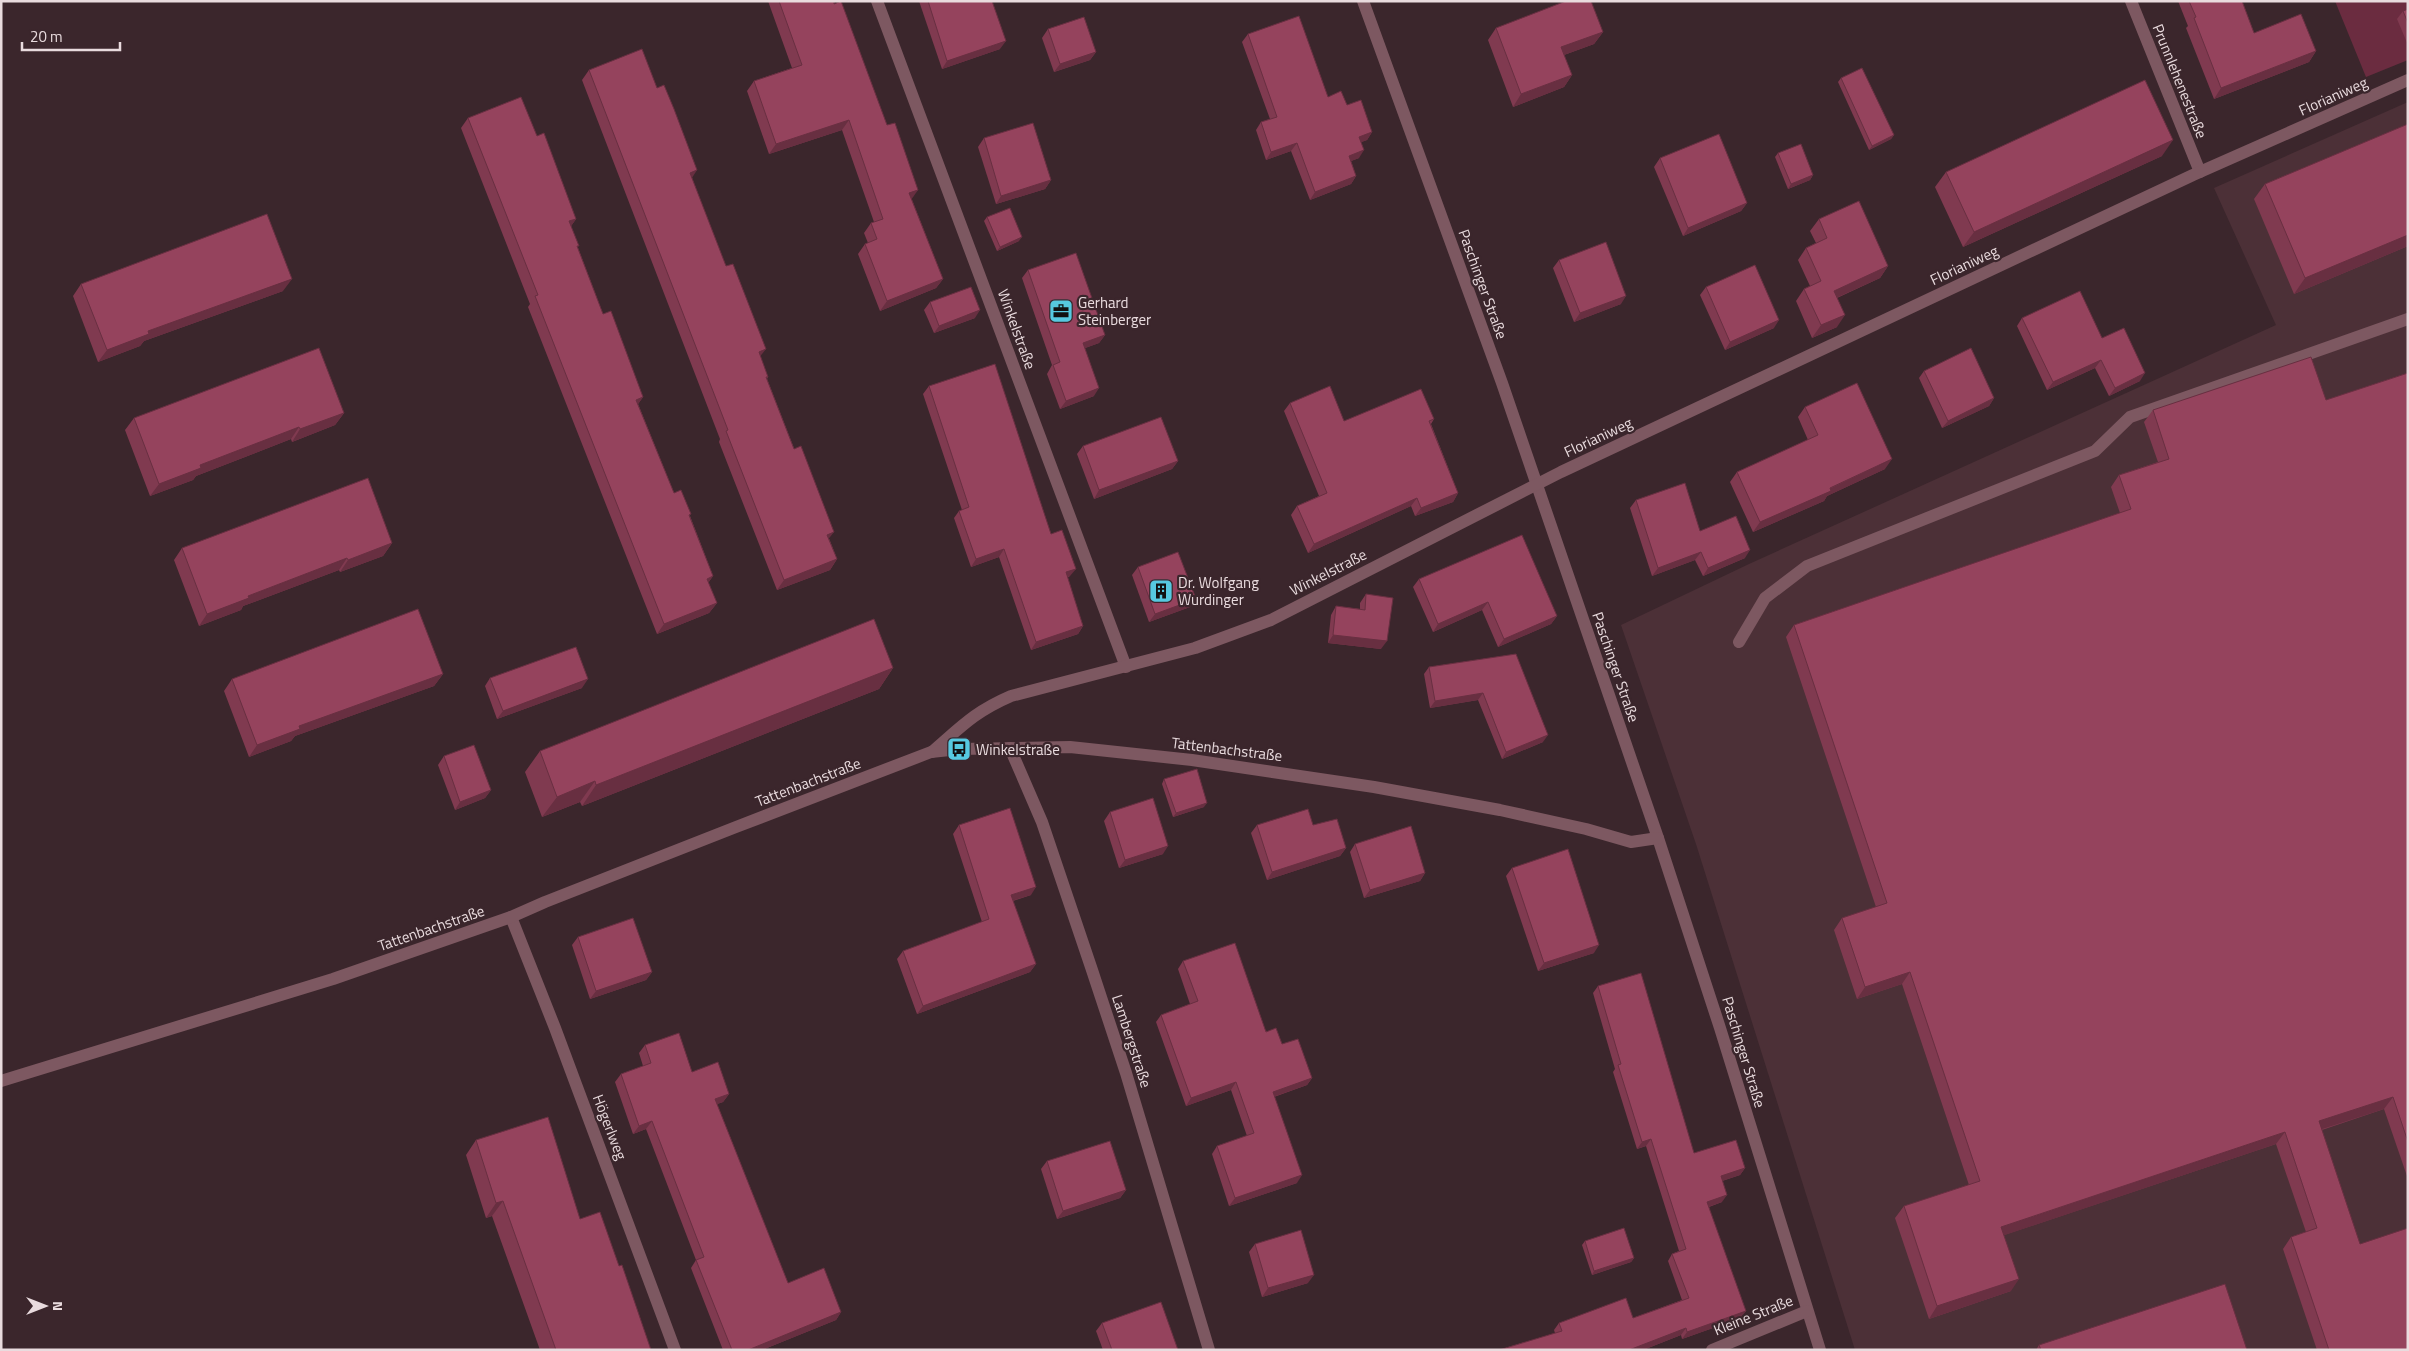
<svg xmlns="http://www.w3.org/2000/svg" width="2409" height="1351" viewBox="0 0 2409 1351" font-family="'Titillium Web',sans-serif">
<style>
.built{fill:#4c3037}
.green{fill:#6b2c40}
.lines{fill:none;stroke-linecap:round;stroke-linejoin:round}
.minor{stroke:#7d5861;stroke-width:12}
.wall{fill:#803a50}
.shaded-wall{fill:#682f41}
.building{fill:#95435d;stroke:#682f41}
.labels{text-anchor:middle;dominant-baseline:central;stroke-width:4.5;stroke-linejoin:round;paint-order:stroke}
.street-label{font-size:15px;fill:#e9dbde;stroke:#3b262c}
.poi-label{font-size:15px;fill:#e9dbde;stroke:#3b262c;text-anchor:start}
</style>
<rect width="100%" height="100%" fill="#3b262c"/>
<!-- built -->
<polygon class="built" points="2408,102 2408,1350 1855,1350 1696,844 1621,625 1749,564 2276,325 2214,188"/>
<!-- green -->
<polygon class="green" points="2335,1 2408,1 2408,60 2366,77"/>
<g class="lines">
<!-- minor -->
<g class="minor">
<polyline points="877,1 1126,667"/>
<polyline points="1363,1 1502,383 1658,838 1720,1028 1820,1350"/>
<polyline points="2131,1 2200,172"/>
<polyline points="1739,642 1765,598 1807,566 2095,451 2130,417 2408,319"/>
<polyline points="1010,748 1042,822 1092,970 1126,1073 1209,1350"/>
<path d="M932,752C961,727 974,712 1011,696L1195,648L1271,620L1561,472L2193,175L2408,80"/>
<polyline points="511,917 555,1028 675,1350"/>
<polyline points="1,1081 333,979 511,917 545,902 736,827 931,752 959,749 1070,747 1192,760 1374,787 1500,810 1586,829 1631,842 1658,838"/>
<polyline points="1712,1350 1807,1311"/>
</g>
</g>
<!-- wall -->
<g class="wall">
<polygon points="768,1 834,1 943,279 936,288 880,311 858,254 865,244 868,243 864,233 871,223 874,222 842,130 769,154 747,91 754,81 792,68"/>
<polygon points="919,1 992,1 1000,49 942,69"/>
<polygon points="2178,1 2242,1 2254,33 2316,51 2309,62 2214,99 2186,28 2188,26"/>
<polygon points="2408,9 2408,45 2397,19 2403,11"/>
<polygon points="1496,28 1603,32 1594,44 1564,55 1572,75 1564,87 1513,107 1488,40"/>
<polygon points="1048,29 1096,52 1090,60 1054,72 1042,38"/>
<polygon points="1248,34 1328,97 1347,105 1372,132 1367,140 1361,142 1359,158 1351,161 1356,176 1351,184 1310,200 1291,151 1266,160 1256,130 1261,122 1270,119 1242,42"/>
<polygon points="589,70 692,178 768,377 767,379 837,559 830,570 777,590 719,442 720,439 582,80"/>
<polygon points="1841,78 1894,135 1891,139 1869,150 1838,82"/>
<polygon points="468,118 537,136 576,219 571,226 578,248 603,314 643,397 638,404 674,493 690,516 713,576 708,583 717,603 709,613 657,634 528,307 530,304 461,128"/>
<polygon points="2408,124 2408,246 2294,294 2254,199 2265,184"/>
<polygon points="984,138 1051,180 1045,189 996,204 978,147"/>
<polygon points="1778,153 1813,175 1810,180 1788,189 1775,157"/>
<polygon points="2162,156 1963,247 1935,187 1946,172"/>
<polygon points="1660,158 1747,203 1741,211 1683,236 1654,167"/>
<polygon points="987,217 1019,241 997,251 984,221"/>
<polygon points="1819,219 1888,266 1880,278 1837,298 1837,327 1812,338 1796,301 1804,289 1810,286 1798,260 1806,248 1816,243 1810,231"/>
<polygon points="1559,260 1621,304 1574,322 1553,268"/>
<polygon points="1028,270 1105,335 1099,343 1085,348 1094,396 1060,409 1047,374 1052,365 1022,278"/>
<polygon points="81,284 283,291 144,341 140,346 98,362 73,296"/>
<polygon points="1706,287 1774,328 1725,350 1700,295"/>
<polygon points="930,302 975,318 934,333 924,310"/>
<polygon points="2022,318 2102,338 2140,381 2109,396 2095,368 2047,390 2017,326"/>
<polygon points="1924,371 1994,398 1989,406 1942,428 1919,378"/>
<polygon points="2408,373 2408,1179 2384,1109 2322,1130 2360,1244 2408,1350 2317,1350 2283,1249 2291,1237 2306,1232 2276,1144 2004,1235 2011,1291 1929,1319 1895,1218 1904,1206 1969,1185 1902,984 1857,999 1834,930 1842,918 1876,907 1786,637 1794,625 2120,513 2111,487 2119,475 2158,462 2144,422 2153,410 2326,400"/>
<polygon points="929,386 1051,534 1070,576 1067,578 1083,626 1078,634 1031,650 999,557 971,567 954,518 959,511 962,510 923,394"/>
<polygon points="1290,403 1344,421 1434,419 1431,424 1458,493 1453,502 1415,516 1411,506 1308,553 1291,515 1297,506 1319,496 1284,411"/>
<polygon points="1805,407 1885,469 1827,496 1824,501 1753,532 1730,482 1737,472 1808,440 1798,417"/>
<polygon points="344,413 335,425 292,442 291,439 196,476 193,480 150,496 125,430 134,418"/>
<polygon points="1083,446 1178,461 1172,469 1094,499 1077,454"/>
<polygon points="1636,500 1700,531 1745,558 1703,576 1695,560 1652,576 1630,508"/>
<polygon points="392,543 383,556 340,572 339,570 243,606 241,610 199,626 174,560 182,548"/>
<polygon points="1138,567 1190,607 1149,622 1132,575"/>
<polygon points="1419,579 1557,616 1551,624 1498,647 1482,610 1433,632 1413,587"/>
<polygon points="1366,594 1381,649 1328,643 1331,615 1336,606 1360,609 1360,603"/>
<polygon points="1516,654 1543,742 1502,759 1478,700 1430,708 1424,674 1429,667"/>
<polygon points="893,668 879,689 582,806 580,802 542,817 525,772 540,751"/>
<polygon points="443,674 434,686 295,736 291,741 249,757 224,691 232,679"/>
<polygon points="490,678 582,688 497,719 485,686"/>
<polygon points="444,756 491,790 485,798 455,810 438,765"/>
<polygon points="1164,779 1204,807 1173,817 1162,784"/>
<polygon points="1110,812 1163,854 1119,868 1104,821"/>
<polygon points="959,825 1031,895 1013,901 1036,964 1030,972 917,1014 897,959 903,951 982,922 953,834"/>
<polygon points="1257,825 1313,825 1346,848 1340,856 1267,880 1251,833"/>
<polygon points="1355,844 1425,873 1420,881 1364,898 1350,852"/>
<polygon points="1512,868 1594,953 1538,971 1506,876"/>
<polygon points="578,937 652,972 646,980 590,999 572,945"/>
<polygon points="1183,961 1282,1044 1312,1078 1307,1085 1274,1097 1297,1183 1229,1206 1212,1154 1217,1146 1247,1136 1231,1090 1186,1106 1156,1022 1161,1015 1190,1004 1178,969"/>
<polygon points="1598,986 1694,1153 1745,1168 1740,1175 1722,1181 1722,1202 1709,1207 1741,1318 1682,1339 1681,1335 1643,1350 1499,1350 1555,1333 1554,1330 1559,1323 1633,1318 1682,1300 1668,1261 1672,1254 1679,1251 1646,1146 1637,1149 1613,1072 1615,1069 1593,993"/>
<polygon points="645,1045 692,1072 729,1094 723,1102 717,1104 788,1283 841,1312 836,1320 762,1350 723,1350 691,1268 696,1260 646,1129 633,1134 615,1082 621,1074 643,1066 639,1053"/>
<polygon points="476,1140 580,1219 619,1266 651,1350 540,1350 492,1216 486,1218 466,1155"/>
<polygon points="1047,1161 1126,1190 1120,1198 1057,1219 1041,1169"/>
<polygon points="1585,1241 1634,1258 1631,1262 1592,1275 1582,1245"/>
<polygon points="1255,1244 1308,1283 1262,1297 1249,1252"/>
<polygon points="1102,1323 1178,1350 1103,1350 1096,1331"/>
<polygon points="2039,1345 2247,1350 2036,1350"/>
</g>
<!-- shaded-wall -->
<g class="shaded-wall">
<polygon points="1603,32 1594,44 1553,59 1561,47"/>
<polygon points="1006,41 1000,49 942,69 947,61"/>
<polygon points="2316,51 2309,62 2214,99 2221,88"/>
<polygon points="1096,52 1090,60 1054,72 1060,64"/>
<polygon points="1572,75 1564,87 1513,107 1521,94"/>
<polygon points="849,120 842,130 769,154 776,144"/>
<polygon points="1372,132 1367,140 1354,145 1359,137"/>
<polygon points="1894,135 1891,139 1869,150 1872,146"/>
<polygon points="2173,140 2162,156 1963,247 1974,232"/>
<polygon points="1297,143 1291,151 1266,160 1271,152"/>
<polygon points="1364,150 1359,158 1343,164 1349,156"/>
<polygon points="697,170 690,181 690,173"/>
<polygon points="1813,175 1810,180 1788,189 1791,184"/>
<polygon points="1356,176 1351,184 1310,200 1315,192"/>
<polygon points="1051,180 1045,189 996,204 1001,196"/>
<polygon points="918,190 911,200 909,193"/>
<polygon points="1747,203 1741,211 1683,236 1688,228"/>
<polygon points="576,219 569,229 569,221"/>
<polygon points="2408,235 2408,246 2294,294 2305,278"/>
<polygon points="1022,237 1019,241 997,251 1000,247"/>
<polygon points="1888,266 1880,278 1825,303 1834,291"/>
<polygon points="292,279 283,291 144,341 140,346 98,362 107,350 148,331"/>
<polygon points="943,279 936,288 880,311 887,301"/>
<polygon points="1626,296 1621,304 1574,322 1580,313"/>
<polygon points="980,310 975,318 934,333 939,326"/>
<polygon points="1845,315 1837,327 1812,338 1821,325"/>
<polygon points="1779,320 1774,328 1725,350 1730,342"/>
<polygon points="1105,335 1099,343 1077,351 1083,343"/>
<polygon points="766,349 758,359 759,352"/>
<polygon points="2101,360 2095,368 2047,390 2053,382"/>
<polygon points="2145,373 2140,381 2109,396 2115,388"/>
<polygon points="1099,388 1094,396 1060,409 1066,401"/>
<polygon points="643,397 636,407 636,400"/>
<polygon points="1994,398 1989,406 1942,428 1948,421"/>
<polygon points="344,413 335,425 292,442 300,429"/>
<polygon points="299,427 291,439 196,476 193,480 150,496 159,484 200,465"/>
<polygon points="1892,459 1885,469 1827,496 1824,501 1753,532 1760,522"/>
<polygon points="1178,461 1172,469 1094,499 1099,490"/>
<polygon points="1458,493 1453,502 1415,516 1421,508"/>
<polygon points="1417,498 1411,506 1308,553 1314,544"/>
<polygon points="834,532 826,542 827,535"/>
<polygon points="392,543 383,556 340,572 348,560"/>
<polygon points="1004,549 999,557 971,567 976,559"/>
<polygon points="1750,550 1745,558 1703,576 1708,568"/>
<polygon points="1701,552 1695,560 1652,576 1658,568"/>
<polygon points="347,558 339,570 243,606 241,610 199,626 207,614 248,596"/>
<polygon points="837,559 830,570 777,590 784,580"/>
<polygon points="1076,569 1070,576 1060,580 1066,572"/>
<polygon points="713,576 706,586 707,579"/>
<polygon points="1196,599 1190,607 1149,622 1155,614"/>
<polygon points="1488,602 1482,610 1433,632 1438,624"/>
<polygon points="717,603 709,613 657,634 664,624"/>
<polygon points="1557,616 1551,624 1498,647 1504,639"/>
<polygon points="1083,626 1078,634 1031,650 1036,642"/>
<polygon points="1333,635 1387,641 1381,649 1328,643"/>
<polygon points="893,668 879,689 582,806 596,785"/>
<polygon points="443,674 434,686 295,736 291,741 249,757 257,745 299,726"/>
<polygon points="588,679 582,688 497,719 503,711"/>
<polygon points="1483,693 1478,700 1430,708 1435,701"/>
<polygon points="1548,735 1543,742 1502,759 1506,752"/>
<polygon points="595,781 580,802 542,817 557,797"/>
<polygon points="491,790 485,798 455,810 460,802"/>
<polygon points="1207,803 1204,807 1173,817 1176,813"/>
<polygon points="1168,846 1163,854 1119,868 1125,860"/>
<polygon points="1346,848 1340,856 1267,880 1272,872"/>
<polygon points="1425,873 1420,881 1364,898 1370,890"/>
<polygon points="1036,887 1031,895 1005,903 1011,895"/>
<polygon points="1599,945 1594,953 1538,971 1544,963"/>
<polygon points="1036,964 1030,972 917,1014 923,1006"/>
<polygon points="652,972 646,980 590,999 596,991"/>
<polygon points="1910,972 1902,984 1857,999 1865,987"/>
<polygon points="1312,1078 1307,1085 1267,1099 1273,1092"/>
<polygon points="1236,1082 1231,1090 1186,1106 1191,1098"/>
<polygon points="729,1094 723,1102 709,1107 715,1099"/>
<polygon points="2393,1097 2384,1109 2310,1133 2319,1121"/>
<polygon points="652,1121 646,1129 633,1134 639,1126"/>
<polygon points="2285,1132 2276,1144 1993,1239 2001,1227"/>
<polygon points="1651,1139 1646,1146 1637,1149 1642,1142"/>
<polygon points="1745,1168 1740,1175 1716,1183 1721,1176"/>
<polygon points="1302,1175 1297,1183 1229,1206 1235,1198"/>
<polygon points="1126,1190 1120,1198 1057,1219 1063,1211"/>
<polygon points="1727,1195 1722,1202 1702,1209 1707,1202"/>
<polygon points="503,1201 492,1216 486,1218 496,1203"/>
<polygon points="1634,1258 1631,1262 1592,1275 1594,1271"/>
<polygon points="1314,1275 1308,1283 1262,1297 1268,1288"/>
<polygon points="2019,1279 2011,1291 1929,1319 1937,1306"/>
<polygon points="1746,1311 1741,1318 1682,1339 1687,1332"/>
<polygon points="841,1312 836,1320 762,1350 748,1350"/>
<polygon points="1686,1328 1681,1335 1643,1350 1629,1350"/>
</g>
<!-- building -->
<g class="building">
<polygon points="779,1 834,1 834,4 841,1 887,125 895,123 918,190 909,193 943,279 887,301 865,244 877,239 871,223 883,219 849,120 776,144 754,81 802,65"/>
<polygon points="928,1 992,1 1006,41 947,61"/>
<polygon points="1566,1 1591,1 1603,32 1561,47 1572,75 1521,94 1496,28"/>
<polygon points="2189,1 2242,1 2254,33 2301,14 2316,51 2221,88 2194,18 2196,17"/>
<polygon points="2408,9 2408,23 2403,11"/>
<polygon points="1299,16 1328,97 1341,91 1347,105 1361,100 1372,132 1359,137 1364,150 1349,156 1356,176 1315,192 1297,143 1271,152 1261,122 1277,117 1248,34"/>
<polygon points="1084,17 1096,52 1060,64 1048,29"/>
<polygon points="642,49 657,88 664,85 674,109 697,170 690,173 726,266 733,264 766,349 759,352 768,377 766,377 794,449 801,446 834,532 827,535 837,559 784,580 726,431 728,430 589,70"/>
<polygon points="1862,68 1894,135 1872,146 1841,78"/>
<polygon points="2145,80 2173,140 1974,232 1946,172"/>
<polygon points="521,97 537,136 544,133 576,219 569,221 579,246 577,246 603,314 611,311 643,397 636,400 674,493 681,490 691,514 689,515 713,576 707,579 717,603 664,624 535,296 538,295 468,118"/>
<polygon points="1033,123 1051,180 1001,196 984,138"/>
<polygon points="2408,124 2408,235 2305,278 2265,184"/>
<polygon points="1719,134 1747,203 1688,228 1660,158"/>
<polygon points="1801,144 1813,175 1791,184 1778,153"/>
<polygon points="1859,201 1888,266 1834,291 1845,315 1821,325 1804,289 1821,281 1806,248 1827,238 1819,219"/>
<polygon points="1010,208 1022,237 1000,247 987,217"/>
<polygon points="267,214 292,279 148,331 149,334 107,350 81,284"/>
<polygon points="1606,242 1626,296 1580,313 1559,260"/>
<polygon points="1076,253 1105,335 1083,343 1099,388 1066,401 1053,365 1060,362 1028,270"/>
<polygon points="1755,265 1779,320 1730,342 1706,287"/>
<polygon points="971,287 980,310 939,326 930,302"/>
<polygon points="2080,291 2102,338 2124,328 2145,373 2115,388 2101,360 2053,382 2022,318"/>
<polygon points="319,348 344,413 300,429 299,427 200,465 201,468 159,484 134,418"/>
<polygon points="1971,348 1994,398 1948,421 1924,371"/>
<polygon points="2311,357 2326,400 2408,373 2408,1142 2393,1097 2319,1121 2360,1244 2408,1228 2408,1350 2329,1350 2291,1237 2317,1228 2285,1132 2001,1227 2019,1279 1937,1306 1904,1206 1980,1181 1910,972 1865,987 1842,918 1887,903 1794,625 2131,509 2119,475 2169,459 2153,410"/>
<polygon points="995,364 1051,534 1062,530 1076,569 1066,572 1083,626 1036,642 1004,549 976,559 959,511 969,507 929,386"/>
<polygon points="1857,383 1892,459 1830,488 1831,491 1760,522 1737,472 1818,435 1805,407"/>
<polygon points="1330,386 1344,421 1421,389 1434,419 1429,421 1458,493 1421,508 1417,498 1314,544 1297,506 1327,493 1290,403"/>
<polygon points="1161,417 1178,461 1099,490 1083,446"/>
<polygon points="368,478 392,543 348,560 347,558 248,596 249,598 207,614 182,548"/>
<polygon points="1685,483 1700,531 1736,516 1750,550 1708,568 1701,552 1658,568 1636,500"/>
<polygon points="1522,535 1557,616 1504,639 1488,602 1438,624 1419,579"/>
<polygon points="1178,552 1196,599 1155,614 1138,567"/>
<polygon points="1366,594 1393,598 1387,641 1333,635 1336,606 1365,610"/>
<polygon points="418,609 443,674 299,726 300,729 257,745 232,679"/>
<polygon points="874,619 893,668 596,785 595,781 557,797 540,751"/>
<polygon points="576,647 588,679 503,711 490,678"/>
<polygon points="1516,654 1548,735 1506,752 1483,693 1435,701 1429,667"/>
<polygon points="474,745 491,790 460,802 444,756"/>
<polygon points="1197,769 1207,803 1176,813 1164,779"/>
<polygon points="1153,798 1168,846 1125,860 1110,812"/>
<polygon points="1010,808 1036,887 1011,895 1036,964 923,1006 903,951 989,919 959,825"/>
<polygon points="1308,809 1313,825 1337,819 1346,848 1272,872 1257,825"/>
<polygon points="1411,826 1425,873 1370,890 1355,844"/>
<polygon points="1568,849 1599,945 1544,963 1512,868"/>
<polygon points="633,918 652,972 596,991 578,937"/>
<polygon points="1235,943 1266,1032 1276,1028 1282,1044 1298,1039 1312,1078 1273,1092 1302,1175 1235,1198 1217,1146 1254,1133 1236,1082 1191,1098 1161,1015 1198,1001 1183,961"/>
<polygon points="1641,973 1694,1153 1736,1140 1745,1168 1721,1176 1727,1195 1707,1202 1746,1311 1687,1332 1686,1328 1629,1350 1499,1350 1562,1331 1559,1323 1626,1298 1633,1318 1689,1298 1672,1254 1686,1249 1651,1139 1642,1142 1618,1065 1621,1064 1598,986"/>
<polygon points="679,1033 692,1072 718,1062 729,1094 715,1099 788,1283 824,1268 841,1312 748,1350 732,1350 696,1260 704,1257 652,1121 639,1126 621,1074 651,1063 645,1045"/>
<polygon points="548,1117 580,1219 600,1212 619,1266 622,1265 651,1350 556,1350 503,1201 496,1203 476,1140"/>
<polygon points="1110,1141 1126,1190 1063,1211 1047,1161"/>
<polygon points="1624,1228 1634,1258 1594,1271 1585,1241"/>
<polygon points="1301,1230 1314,1275 1268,1288 1255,1244"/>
<polygon points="2225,1284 2247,1350 2041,1350 2039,1345"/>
<polygon points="1161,1302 1178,1350 1112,1350 1102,1323"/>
</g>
<!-- icons -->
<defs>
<g id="office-square" transform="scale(1.25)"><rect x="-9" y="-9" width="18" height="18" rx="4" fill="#56c9e0" stroke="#3b262c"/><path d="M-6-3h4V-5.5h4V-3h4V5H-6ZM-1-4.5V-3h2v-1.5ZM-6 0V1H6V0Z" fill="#111"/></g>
<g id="building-square" transform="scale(1.25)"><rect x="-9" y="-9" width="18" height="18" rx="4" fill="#56c9e0" stroke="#3b262c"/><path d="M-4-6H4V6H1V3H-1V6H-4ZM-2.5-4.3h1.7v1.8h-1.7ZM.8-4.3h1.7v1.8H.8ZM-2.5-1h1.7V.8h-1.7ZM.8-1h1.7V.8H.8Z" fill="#111"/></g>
<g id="bus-square" transform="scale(1.25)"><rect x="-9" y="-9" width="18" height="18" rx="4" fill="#56c9e0" stroke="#3b262c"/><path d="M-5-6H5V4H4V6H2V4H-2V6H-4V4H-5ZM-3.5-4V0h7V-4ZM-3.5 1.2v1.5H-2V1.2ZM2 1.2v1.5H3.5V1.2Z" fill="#111"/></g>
</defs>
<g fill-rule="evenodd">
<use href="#office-square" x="1061" y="311"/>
<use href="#building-square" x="1161" y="591"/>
<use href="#bus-square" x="959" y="749"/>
</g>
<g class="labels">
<!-- street labels -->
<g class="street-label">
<text transform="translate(2180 81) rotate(68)">Prunnlehenestraße</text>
<text transform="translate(2333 96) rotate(-24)">Florianiweg</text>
<text transform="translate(1964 265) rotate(-25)">Florianiweg</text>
<text transform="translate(1483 284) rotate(70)">Paschinger Straße</text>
<text transform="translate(1017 329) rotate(70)">Winkelstraße</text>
<text transform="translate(1598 437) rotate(-25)">Florianiweg</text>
<text transform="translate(1328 572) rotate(-27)">Winkelstraße</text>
<text transform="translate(1616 667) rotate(71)">Paschinger Straße</text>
<text transform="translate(1227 749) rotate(7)">Tattenbachstraße</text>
<text transform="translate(808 782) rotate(-21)">Tattenbachstraße</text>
<text transform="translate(431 928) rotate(-19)">Tattenbachstraße</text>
<text transform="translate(1132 1041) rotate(72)">Lambergstraße</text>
<text transform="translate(1744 1052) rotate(73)">Paschinger Straße</text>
<text transform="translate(610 1127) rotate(69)">Högerlweg</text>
<text transform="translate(1753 1315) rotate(-22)">Kleine Straße</text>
</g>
<!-- poi labels -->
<g class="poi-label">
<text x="1078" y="302">Gerhard<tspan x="1078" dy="17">Steinberger</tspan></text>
<text x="1178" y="582">Dr. Wolfgang<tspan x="1178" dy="17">Wurdinger</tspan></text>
<text x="976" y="749">Winkelstraße</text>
</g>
</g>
<!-- border -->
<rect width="2409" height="1351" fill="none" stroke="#e9dbde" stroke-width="5"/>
<!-- north arrow -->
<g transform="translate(45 1306) rotate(90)" stroke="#3b262c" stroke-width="4" paint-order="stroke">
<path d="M0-4L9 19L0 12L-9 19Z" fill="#e9dbde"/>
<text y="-8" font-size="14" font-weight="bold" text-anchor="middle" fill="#e9dbde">N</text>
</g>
<!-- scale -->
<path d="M22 42v8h98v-8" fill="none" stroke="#e9dbde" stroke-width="2.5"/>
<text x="30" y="42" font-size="15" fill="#e9dbde" stroke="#3b262c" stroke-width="4" paint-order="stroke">20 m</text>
</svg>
